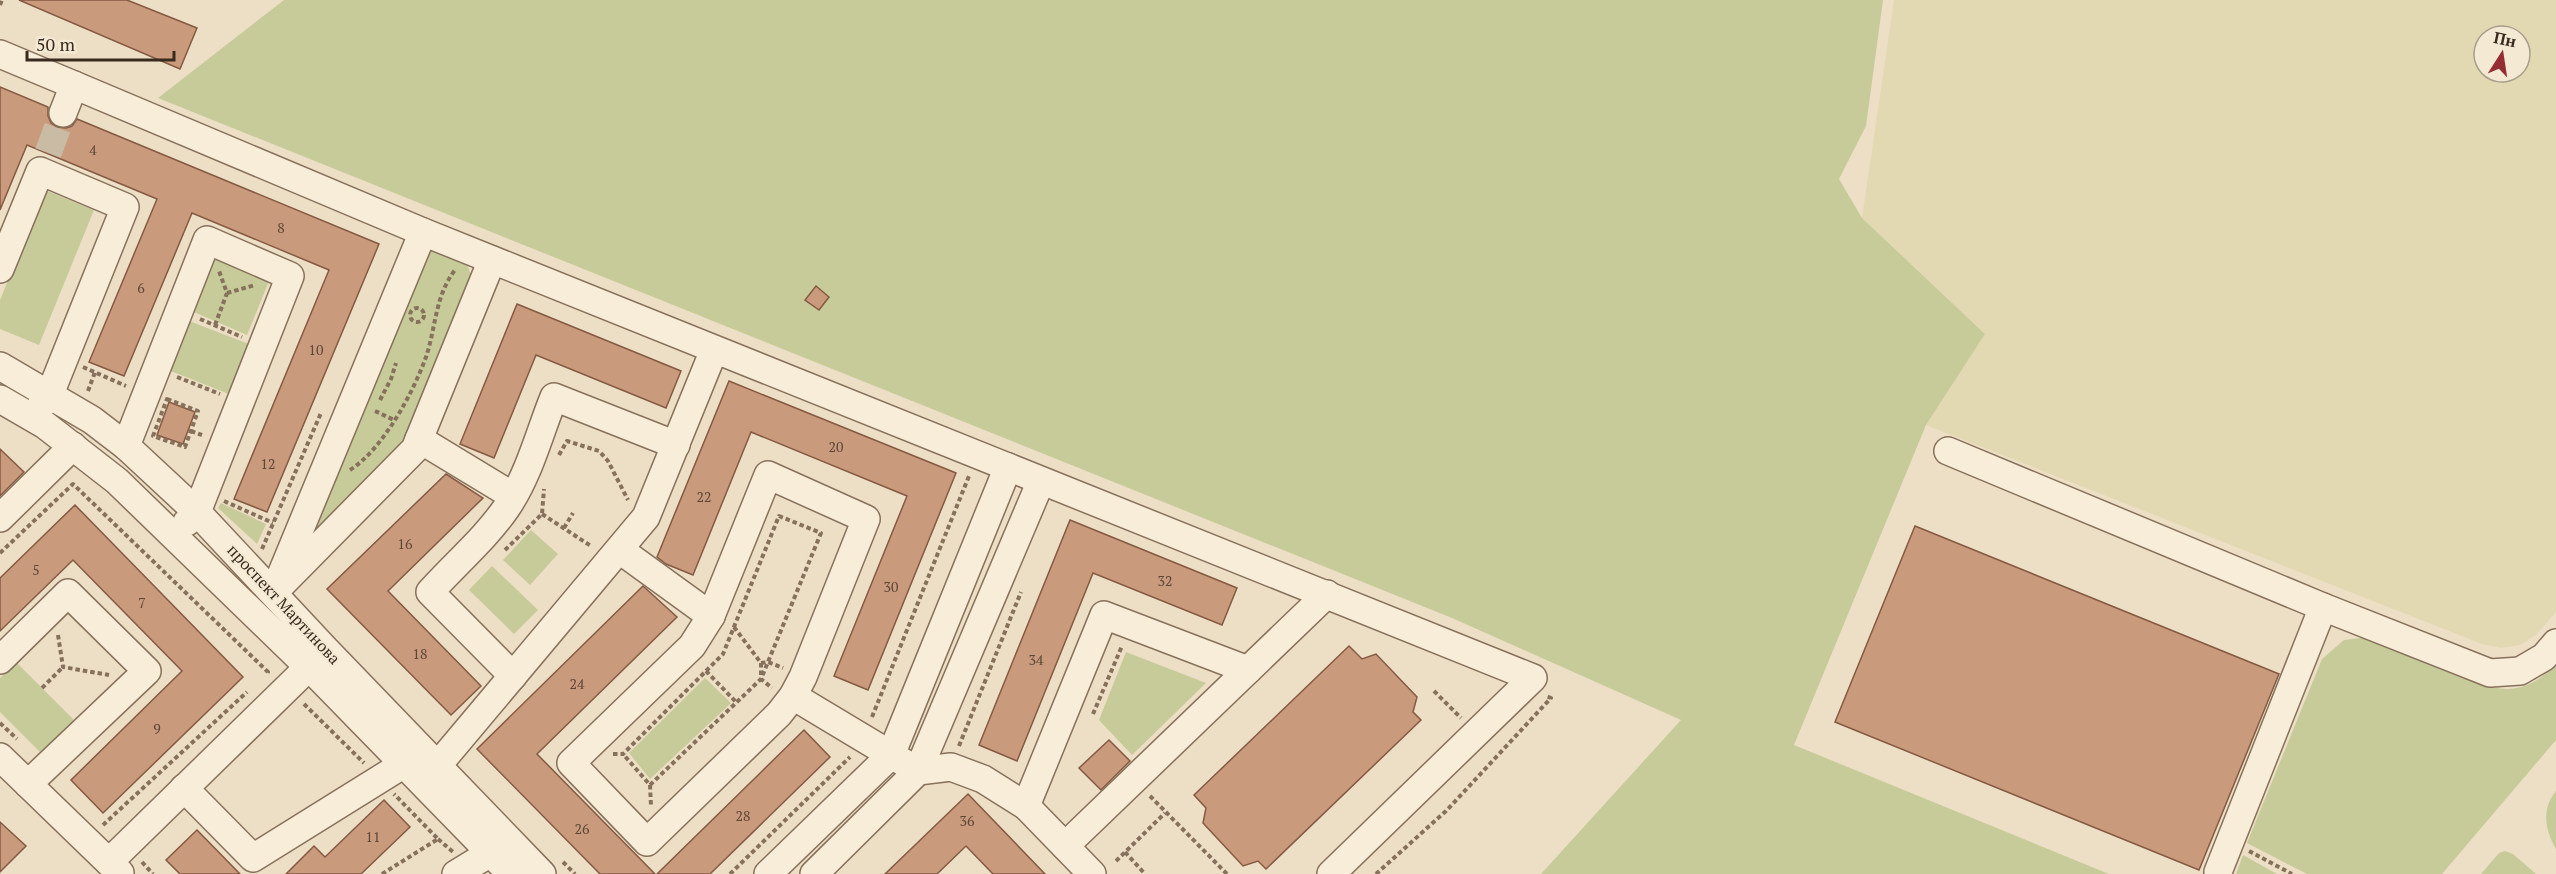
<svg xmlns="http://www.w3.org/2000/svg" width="2556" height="874" viewBox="0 0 2556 874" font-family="'PT Serif',serif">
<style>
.farmland{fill:#e2d9b3;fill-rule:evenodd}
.green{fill:#c7cb99}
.building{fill:#ca9a7c;stroke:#855a42;stroke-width:1.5}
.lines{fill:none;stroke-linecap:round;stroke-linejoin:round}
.minor-tunnel{stroke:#c9bba4;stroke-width:27;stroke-dasharray:27 14;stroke-linecap:butt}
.minor-casing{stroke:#87715c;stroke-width:30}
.path{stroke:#87715c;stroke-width:4;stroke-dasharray:4.5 3;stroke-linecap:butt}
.minor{stroke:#f8edd8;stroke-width:27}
.labels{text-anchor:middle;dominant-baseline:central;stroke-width:4.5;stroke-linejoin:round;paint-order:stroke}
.number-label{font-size:14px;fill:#5c4636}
.street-label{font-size:16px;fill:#382a1f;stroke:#f4ead4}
</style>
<rect width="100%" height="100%" fill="#eddfc5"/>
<!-- farmland -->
<path class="farmland" d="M1894,0H2556V612L2536,635L2520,645L2501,648L2482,644L1926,425L1985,334L1862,218ZM2484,36H2520V72H2484Z"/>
<!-- green -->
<g class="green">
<polygon points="284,0 1883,0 1866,126 1839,179 1862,218 1985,334 1926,425 1794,745 2109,874 1541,874 1681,720 1452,618 158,98"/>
<polygon points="45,190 94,210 39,345 0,329 0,300"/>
<polygon points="431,244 464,257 471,275 416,414 400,445 297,552"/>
<polygon points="210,256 270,279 247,335 187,309"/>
<polygon points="184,319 254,346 234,396 163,368"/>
<polygon points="221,503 266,524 257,544 218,508"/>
<polygon points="531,530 558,554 530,585 503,560"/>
<polygon points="492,566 538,610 514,634 469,590"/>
<path d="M2368,637C2401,651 2476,690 2508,689C2529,688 2543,678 2556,663V740L2442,874H2307L2247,843L2322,659L2344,640Z"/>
<polygon points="1126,652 1206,683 1132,755 1099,720"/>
<polygon points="16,662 74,720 41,753 0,712 0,678"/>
<polygon points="705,678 731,703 650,779 629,753"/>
<path d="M2556,791V849C2545,830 2541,809 2556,791Z"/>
<polygon points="2505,851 2513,854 2536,874 2481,874 2499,853"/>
<polygon points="2243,855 2277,874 2236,874"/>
</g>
<!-- building -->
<g class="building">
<polygon points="19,0 127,0 197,28 180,69"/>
<polygon points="0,87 48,107 48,116 51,123 57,127 66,128 72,126 77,119 379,244 267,512 234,499 329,270 192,213 124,376 89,362 157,199 27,145 0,210"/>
<polygon points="816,286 829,297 819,310 805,300"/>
<polygon points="517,304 681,371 666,408 536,355 494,458 460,444"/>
<polygon points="729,381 956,473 868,690 834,676 907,496 751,432 693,575 666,564 657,557"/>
<polygon points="169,402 195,412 183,444 157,435"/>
<polygon points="0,449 24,472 0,496"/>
<polygon points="446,474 483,498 388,591 481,686 451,715 327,589"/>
<polygon points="75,505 243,677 103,813 71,780 182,671 73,560 0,631 0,578"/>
<polygon points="1070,520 1237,588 1222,625 1093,573 1017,761 979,745"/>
<polygon points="1915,526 2279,674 2199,870 1835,722"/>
<polygon points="643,586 677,617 537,754 655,874 600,874 477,749"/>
<polygon points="1349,646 1362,659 1376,654 1417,697 1413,712 1421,720 1266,869 1258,861 1243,866 1203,823 1206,808 1194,795"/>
<polygon points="804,730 830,757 710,874 657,874"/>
<polygon points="1109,740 1130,761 1101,790 1079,768"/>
<polygon points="968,794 1045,874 993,874 966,846 937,874 885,874"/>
<polygon points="384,800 410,827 361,874 286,874 314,846 325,857"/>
<polygon points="0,822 26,846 0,872"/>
<polygon points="197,830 240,874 180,874 166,860"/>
</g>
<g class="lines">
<!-- minor-tunnel -->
<polyline class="minor-tunnel" points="48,153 63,113"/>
<!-- minor casing -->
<g class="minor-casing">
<g id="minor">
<polyline points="0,54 74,85 63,113"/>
<polyline points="74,85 423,232 1533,678 1331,874"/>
<polyline points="0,269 40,171 125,207 50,394 40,407"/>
<polyline points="0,366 92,420 126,446 197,512 326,650 542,874"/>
<polyline points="0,399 45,425 117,481 318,676 511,874"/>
<polyline points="419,439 513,496"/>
<polyline points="126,446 207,240 290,276 197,512 187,522"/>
<polyline points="1948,451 2323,607 2490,673 2520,671 2544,657 2556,643"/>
<polygon points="768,475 866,519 803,677 793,696 779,714 647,842 571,763 692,646 711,616"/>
<polyline points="0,518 73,446"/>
<polyline points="620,550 711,616"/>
<polyline points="279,580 423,232"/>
<polyline points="274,592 415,449 492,260"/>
<polyline points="0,660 68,593 147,671 28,784"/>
<path d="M513,676L430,592C455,564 486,538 507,507C529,475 539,434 554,397L676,445"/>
<polyline points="793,696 918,771 951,767 983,779 1026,806 1092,874"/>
<polyline points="0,757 120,873"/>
<polyline points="438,765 646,517 714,350"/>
<polyline points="184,788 253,858 404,764"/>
<polyline points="1026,806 1104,615 1248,670"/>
<polyline points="1065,846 1327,594"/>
<polyline points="109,862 321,655"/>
<polyline points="2218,872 2323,607"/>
<polyline points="456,874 505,844"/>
<polyline points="768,874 891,755 1008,467"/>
<polyline points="814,874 918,771 1041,481"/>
</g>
</g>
<!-- path -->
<g class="path">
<polyline points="0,5 2,0"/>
<polyline points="227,293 255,285"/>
<circle cx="417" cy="315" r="7"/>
<polyline points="200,319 242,337"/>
<polyline points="215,325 227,293 219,271"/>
<polyline points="83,367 126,386"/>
<polyline points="177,377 220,394"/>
<polyline points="88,391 95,372"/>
<polygon points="167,399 198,411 185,447 153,436"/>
<polyline points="380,400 391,379 396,363"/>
<polyline points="375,411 394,420"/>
<polyline points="191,431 202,435"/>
<polyline points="559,455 567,441 599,451 608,461 628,500"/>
<path d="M350,470C383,449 413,393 426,357C436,327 435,296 455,270L454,269"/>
<polyline points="224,501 273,523"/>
<polyline points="542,514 591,546"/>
<polyline points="564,528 573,513"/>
<polyline points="262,549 321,413"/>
<polyline points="505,550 542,514 544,489"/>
<polyline points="0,553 73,484 268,672 266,675"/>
<polyline points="734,627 761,663 768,662 783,668"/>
<polyline points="58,635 63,667 109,675"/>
<polyline points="761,663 761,679 772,688"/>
<polyline points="706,671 737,703"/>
<polyline points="42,688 63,667"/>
<polyline points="1434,691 1461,718"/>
<polyline points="304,704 364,763"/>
<polyline points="1093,714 1122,646"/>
<polyline points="872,717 969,476"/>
<polyline points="0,723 17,739"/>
<polyline points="959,746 1021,592"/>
<polyline points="613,754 623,754 723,654 779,516 821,533 761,679 650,785 623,754"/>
<polyline points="650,785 651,806"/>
<polyline points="1150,796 1227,874"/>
<polyline points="103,825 247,692"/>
<polyline points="438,839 453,852"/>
<polyline points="2249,851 2292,874"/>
<polyline points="1125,852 1145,874"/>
<polyline points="1116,861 1165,813"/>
<polyline points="142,862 153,874"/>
<polyline points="563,862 575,874"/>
<polyline points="382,874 438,839 394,794"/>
<polyline points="730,874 850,757"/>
<polyline points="1376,874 1446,811 1551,698 1546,696"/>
</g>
<!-- minor -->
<use href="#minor" class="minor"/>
</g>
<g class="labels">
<!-- number labels -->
<g class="number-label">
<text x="93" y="149">4</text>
<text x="281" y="227">8</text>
<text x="141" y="287">6</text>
<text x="316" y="349">10</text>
<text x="836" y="446">20</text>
<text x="268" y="463">12</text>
<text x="704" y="496">22</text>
<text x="405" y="543">16</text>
<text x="36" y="569">5</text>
<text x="1165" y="580">32</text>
<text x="891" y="586">30</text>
<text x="142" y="602">7</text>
<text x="420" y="653">18</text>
<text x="1036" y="659">34</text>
<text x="577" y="683">24</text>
<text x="157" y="728">9</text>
<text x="743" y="815">28</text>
<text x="967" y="820">36</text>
<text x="582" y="828">26</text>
<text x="373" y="836">11</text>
</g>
<!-- street labels -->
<g class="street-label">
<text transform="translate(284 604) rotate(47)">проспект Мартинова</text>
</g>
</g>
<!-- north arrow -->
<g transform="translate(2502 54) rotate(12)"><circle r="28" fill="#f4ead4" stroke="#a99d8c" stroke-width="1.5"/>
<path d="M0-4.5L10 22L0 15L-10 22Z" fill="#942e32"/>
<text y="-9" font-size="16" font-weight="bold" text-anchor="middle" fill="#382a1f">Пн</text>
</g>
<!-- scale -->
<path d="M27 51v9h147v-9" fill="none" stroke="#382a1f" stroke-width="3"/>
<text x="36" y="51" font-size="18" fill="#382a1f" stroke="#f4ead4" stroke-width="4.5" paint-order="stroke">50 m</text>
</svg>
